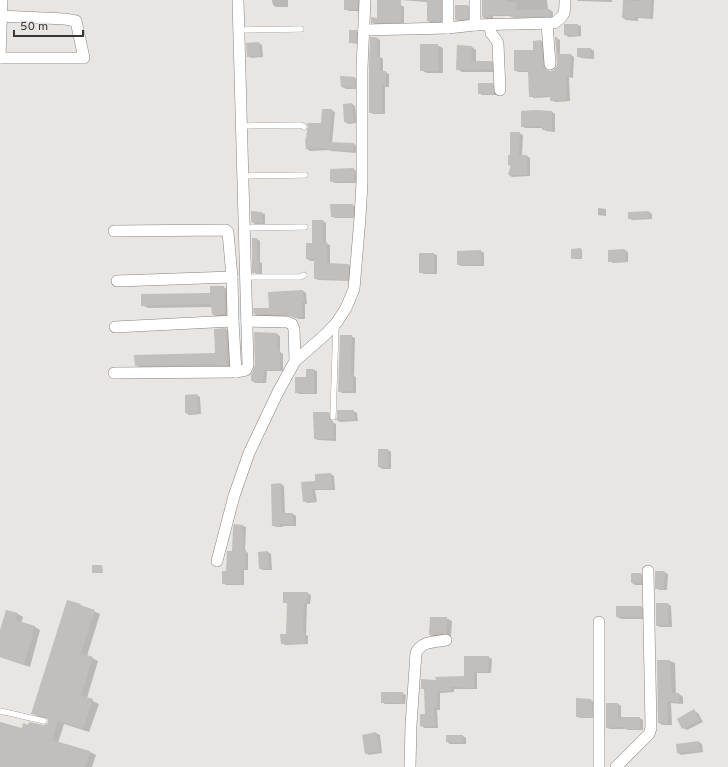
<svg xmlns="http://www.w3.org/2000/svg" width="728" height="767" viewBox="0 0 728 767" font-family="Overpass,sans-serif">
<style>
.shadow{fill:#0003}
.building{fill:#c1bebb}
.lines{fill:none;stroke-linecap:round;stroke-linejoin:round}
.lane-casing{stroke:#878381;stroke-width:6}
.street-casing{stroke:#878381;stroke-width:12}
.lane{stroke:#fff;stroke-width:5.5}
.street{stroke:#fff;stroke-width:11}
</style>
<rect width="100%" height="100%" fill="#e9e5e2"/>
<!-- shadow -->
<g class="shadow">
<polygon points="272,0 288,0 288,7 276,7 273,5"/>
<polygon points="345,0 360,0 361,11 349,11 345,9"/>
<polygon points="378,0 392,0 404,7 404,23 375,24 372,22 378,19"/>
<polygon points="401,0 444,0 444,22 431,23 428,21 427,2"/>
<polygon points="483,0 547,0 548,10 550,10 553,12 553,17 514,18 510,16 493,16 493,19 486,19 483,17"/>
<polygon points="577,0 612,0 612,2 578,1"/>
<polygon points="624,0 654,0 653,19 638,18 638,21 626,20 623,18"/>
<polygon points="468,6 471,8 471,20 459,21 456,20"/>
<polygon points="578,25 581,26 581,36 569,37 565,35"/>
<polygon points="356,31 358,32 357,44 351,43 350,43"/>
<polygon points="377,38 380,40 380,57 383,59 383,72 385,72 389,74 389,87 385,87 385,114 373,114 370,112"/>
<polygon points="556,38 560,40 560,55 571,55 574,57 573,78 569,77 570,101 555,102 551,100 551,97 534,98 530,96 529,72 518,72 515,70 534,51 541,41 544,43 546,67 547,70 551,72 555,70 558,64"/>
<polygon points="259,43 262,45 263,57 251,58 248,56"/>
<polygon points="437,45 443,48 443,73 427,73 421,70"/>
<polygon points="472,47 476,50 476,62 491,62 496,64 496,72 462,72 457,69"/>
<polygon points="591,49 594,51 594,59 581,58 578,56"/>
<polygon points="355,78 358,80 358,89 346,89 342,87"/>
<polygon points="492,84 496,86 497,95 482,95 479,93"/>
<polygon points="352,104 355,106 357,123 349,124 345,122"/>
<polygon points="331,110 335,112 332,143 354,144 357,146 357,153 331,151 329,150 310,151 307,149"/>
<polygon points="522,112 552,112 555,114 555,132 546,131 543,129 543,128 525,128 522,126"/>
<polygon points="519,133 523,135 522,156 527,156 530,158 530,176 512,177 509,175 511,166 509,165 511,156"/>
<polygon points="353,169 357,171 357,183 335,183 331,181"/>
<polygon points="352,205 356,207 356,218 335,218 332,216"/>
<polygon points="598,208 606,209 606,216 598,215"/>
<polygon points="649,212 652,214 652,219 632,220 629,218"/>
<polygon points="262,213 265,214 265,224 255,224 252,222"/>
<polygon points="323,221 326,223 326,243 330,245 330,264 349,265 352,267 351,281 318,280 315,278 315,261 311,261 307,259"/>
<polygon points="257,239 260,241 260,262 262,263 262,274 257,274 253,272"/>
<polygon points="580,249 582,250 582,259 574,259"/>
<polygon points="625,250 628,252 628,262 613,263 609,261"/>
<polygon points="481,251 484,253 484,266 461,266 458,264"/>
<polygon points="434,254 437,255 437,274 424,274 420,272"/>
<polygon points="223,287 229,290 230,317 218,318 213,314 212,307 148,308 142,305 212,294"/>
<polygon points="303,291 306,293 307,304 305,304 305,319 299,319 291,316 258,316 255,314 270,309"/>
<polygon points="226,329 229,331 230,366 218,366 139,367 136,365 216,354"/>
<polygon points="277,334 280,336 280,352 283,354 283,371 267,371 266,383 255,383 252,381"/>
<polygon points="351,336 355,338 354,376 356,377 356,393 342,393 339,391"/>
<polygon points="314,370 317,371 317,394 299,394 296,392"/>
<polygon points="197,395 200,397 201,414 189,415 186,413 186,396"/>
<polygon points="353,411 357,413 358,421 340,422 337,420 338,418"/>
<polygon points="329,413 332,415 332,422 336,424 336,441 318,440 315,439"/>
<polygon points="388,450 391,452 391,469 383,469 379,467"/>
<polygon points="331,474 334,476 335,490 315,490 317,502 307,503 304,501 316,482"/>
<polygon points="281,484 284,486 285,514 293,514 296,516 296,526 283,526 283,527 276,527 273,525"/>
<polygon points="243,526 246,527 245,551 248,553 248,570 244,570 244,585 226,585 223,583"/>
<polygon points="268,552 271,554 272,570 263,570 260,568"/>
<polygon points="664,572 668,574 667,590 660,590 656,588"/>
<polygon points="641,574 644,576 644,585 635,585 632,583"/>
<polygon points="307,593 311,595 310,604 307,604 306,635 308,636 308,644 285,645 282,643 287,635 288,604 284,602"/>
<polygon points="68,601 80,605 100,614 87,656 92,658 98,661 87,698 99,704 89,732 64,724 58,743 90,752 96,755 92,767 0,767 0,722 22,729 29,726 44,726 48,724 49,719 38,717 33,713"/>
<polygon points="668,604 671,606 672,627 660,627 657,625"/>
<polygon points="641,607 645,609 645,619 621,619 617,617"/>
<polygon points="18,614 23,617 21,623 35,627 40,630 30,667 0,657 0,633"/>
<polygon points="430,618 446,618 452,621 451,636 435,638 430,635"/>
<polygon points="488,657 492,659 491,673 477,673 477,689 454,689 454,692 440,693 440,710 437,710 438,728 425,728 421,726 426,715 425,690 422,688 437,681 465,677"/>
<polygon points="658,661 670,661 675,663 676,694 679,694 683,697 683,704 671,703 672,725 663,725 659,723"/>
<polygon points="402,693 406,695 405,704 385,704 382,702"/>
<polygon points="591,700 594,702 595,718 580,718 577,716"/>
<polygon points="618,704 621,706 621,718 640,718 643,720 643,730 628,730 626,729 610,729 607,728"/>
<polygon points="694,711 698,713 703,722 687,730 683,728 678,719"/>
<polygon points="376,733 380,735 382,753 369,755 366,753"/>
<polygon points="463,736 466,738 466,744 450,744 447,742"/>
<polygon points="699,742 702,744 703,752 681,755 678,753"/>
</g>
<!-- building -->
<g class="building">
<polygon points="344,0 357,0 358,9 344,10"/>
<polygon points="377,0 401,0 401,22 371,23 371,17 377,18"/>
<rect x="427" y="0" width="14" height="21"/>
<polygon points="482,0 506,0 506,2 517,2 517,10 550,9 550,16 510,17 510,15 490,15 490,18 482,17"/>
<polygon points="623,0 640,1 640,0 651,0 650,18 635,17 635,19 622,18"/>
<polygon points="455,5 468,5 468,19 455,20"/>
<rect x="564" y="24" width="14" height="11"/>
<polygon points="349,30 357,30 356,43 349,43"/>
<polygon points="370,37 377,37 377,56 380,56 380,71 386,71 386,85 382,85 382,113 369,113 369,68"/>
<polygon points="555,37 557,37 557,54 571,54 570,76 566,76 567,100 550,101 550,96 529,97 528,71 514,71 514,50 533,50 533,41 541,40 543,65 544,68 547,70 551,71 554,70 556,67 557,64"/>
<polygon points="259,42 260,56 247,57 246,43"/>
<rect x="420" y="44" width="18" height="27"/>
<polygon points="457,45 472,46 471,61 492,61 492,69 456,70"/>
<polygon points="577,48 591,48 590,57 577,57"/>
<polygon points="340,76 355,77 355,88 341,87"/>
<polygon points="478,83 493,83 494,94 478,94"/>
<polygon points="352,103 354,122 344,122 343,104"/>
<polygon points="322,109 332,109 329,142 354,143 354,151 327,150 327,148 306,149 305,139 306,139 307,130 308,127 307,123 321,123"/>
<polygon points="536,110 552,111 552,130 542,130 542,126 521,127 521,111"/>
<polygon points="510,132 520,132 519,155 527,155 527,175 508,175 511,165 508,165 508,155 510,155"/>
<polygon points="354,168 354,181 330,182 330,169"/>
<polygon points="330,204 353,204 353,217 331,217"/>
<polygon points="251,211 262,212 262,223 251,222"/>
<polygon points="649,211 649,218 628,219 628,212"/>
<polygon points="312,220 323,220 323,243 327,242 327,263 349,264 348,280 314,279 314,259 306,259 306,243 312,243"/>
<polygon points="252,238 257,238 257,260 259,260 259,273 252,273"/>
<polygon points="581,248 581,258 571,259 571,249"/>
<polygon points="625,249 626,261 608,262 608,250"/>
<polygon points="481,250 481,264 457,265 457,251"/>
<polygon points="419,253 434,253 434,272 419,273"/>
<polygon points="210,286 224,286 225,314 212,315 211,304 141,306 141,294 210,293"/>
<polygon points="303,290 304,302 302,302 302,317 295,318 287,315 254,314 253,308 269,308 268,292"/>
<polygon points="226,328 227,365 215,365 215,364 135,366 134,355 215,353 214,329"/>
<polygon points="254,332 277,333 277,351 280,351 280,370 264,370 263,382 251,381 251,375 255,365"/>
<polygon points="340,335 352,335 351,374 353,374 353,391 338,392"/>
<polygon points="306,369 314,369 314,393 295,393 295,377 306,377"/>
<polygon points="197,394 198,413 185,413 185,395"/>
<polygon points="337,410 354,410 355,420 335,420 337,418"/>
<polygon points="313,412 329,412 329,419 333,421 333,439 314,439"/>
<rect x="378" y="449" width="10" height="18"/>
<polygon points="331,473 332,489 312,489 314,501 303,502 301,482 315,481 315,474"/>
<polygon points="281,483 282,513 293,513 293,525 280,524 280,526 272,526 271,484"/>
<polygon points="234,524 243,525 243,550 246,550 245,569 241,569 241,584 222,584 222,571 226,571 227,551 232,551 233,528"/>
<polygon points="268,551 269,568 259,569 258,552"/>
<polygon points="92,565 102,565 103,573 92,573"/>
<polygon points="655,571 665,571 664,589 655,589"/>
<rect x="631" y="573" width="10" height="10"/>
<polygon points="283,592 308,592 307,603 304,603 303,633 305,633 305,643 281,644 280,634 286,634 287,603 283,603"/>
<polygon points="67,600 81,604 80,605 95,610 81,653 93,657 81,695 93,699 83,729 58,721 52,740 90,751 85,767 0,767 0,722 22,728 23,723 28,725 29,722 43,725 47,724 48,722 48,719 45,717 31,714"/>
<polygon points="656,603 668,603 668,625 656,626"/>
<rect x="616" y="606" width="26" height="11"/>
<polygon points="6,610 18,613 16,620 35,626 24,665 0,657 0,630"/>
<polygon points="430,617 447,617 446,633 429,635"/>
<polygon points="464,656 489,656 488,672 474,672 474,688 451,687 451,691 437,691 437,708 434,708 435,726 420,726 420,714 425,714 424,689 421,689 421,679 436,680 435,677 464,676"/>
<polygon points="657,660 670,660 672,693 679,693 679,702 667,702 668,723 658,723"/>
<polygon points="381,692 403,692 402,703 381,703"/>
<polygon points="576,698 591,699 591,703 592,703 592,717 576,717"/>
<polygon points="606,703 618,703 618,717 640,717 640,729 624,729 624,727 606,728"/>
<polygon points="694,709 700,720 682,729 677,719"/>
<polygon points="376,732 380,751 365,754 362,735"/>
<polygon points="446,735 463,735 463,743 446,742"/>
<polygon points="699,741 700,751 677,753 676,744"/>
</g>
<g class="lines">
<!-- lane casing -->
<g class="lane-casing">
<g id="lane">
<polyline points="239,30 301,29"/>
<polyline points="242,126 301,125 304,127"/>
<polyline points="243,176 305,175"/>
<polyline points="245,228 305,227"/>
<polyline points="246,277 300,277 304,275"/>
<polyline points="333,417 336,325"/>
<polyline points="0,711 44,721"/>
</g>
</g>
<!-- street casing -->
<g class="street-casing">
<g id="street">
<polyline points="448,0 448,28"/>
<polyline points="475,0 475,25"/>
<polyline points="0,16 65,19 76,21 84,58 0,58"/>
<polyline points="547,23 550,64"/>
<polyline points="490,25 491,33 497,41 498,44 500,90"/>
<path d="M364,30L448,28L475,25L554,23C565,16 565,13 565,0"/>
<polyline points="0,58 2,0"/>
<polyline points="114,231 226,230 228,232 232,277 233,321 236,372"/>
<polyline points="117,281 232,277"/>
<polyline points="247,321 287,322 292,324 294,329 295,361"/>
<polyline points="115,327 233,321"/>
<polyline points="114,373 236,372 246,370 248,365 238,0"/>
<polyline points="217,561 234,496 249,453 278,392 295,361 326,334 337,322 346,308 354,289 360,218 362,182 362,68 365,0"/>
<path d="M410,767L411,725L416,653C421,641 435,642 446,640"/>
<polyline points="599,767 599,622"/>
<polyline points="616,767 649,734 651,728 648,571"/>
</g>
</g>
<!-- lane -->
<use href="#lane" class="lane"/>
<!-- street -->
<use href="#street" class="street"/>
</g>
<!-- scale -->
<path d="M14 30v6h69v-6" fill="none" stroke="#3a3837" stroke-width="2"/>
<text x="20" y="30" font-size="12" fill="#3a3837" stroke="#e9e5e2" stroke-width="3" paint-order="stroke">50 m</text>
</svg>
